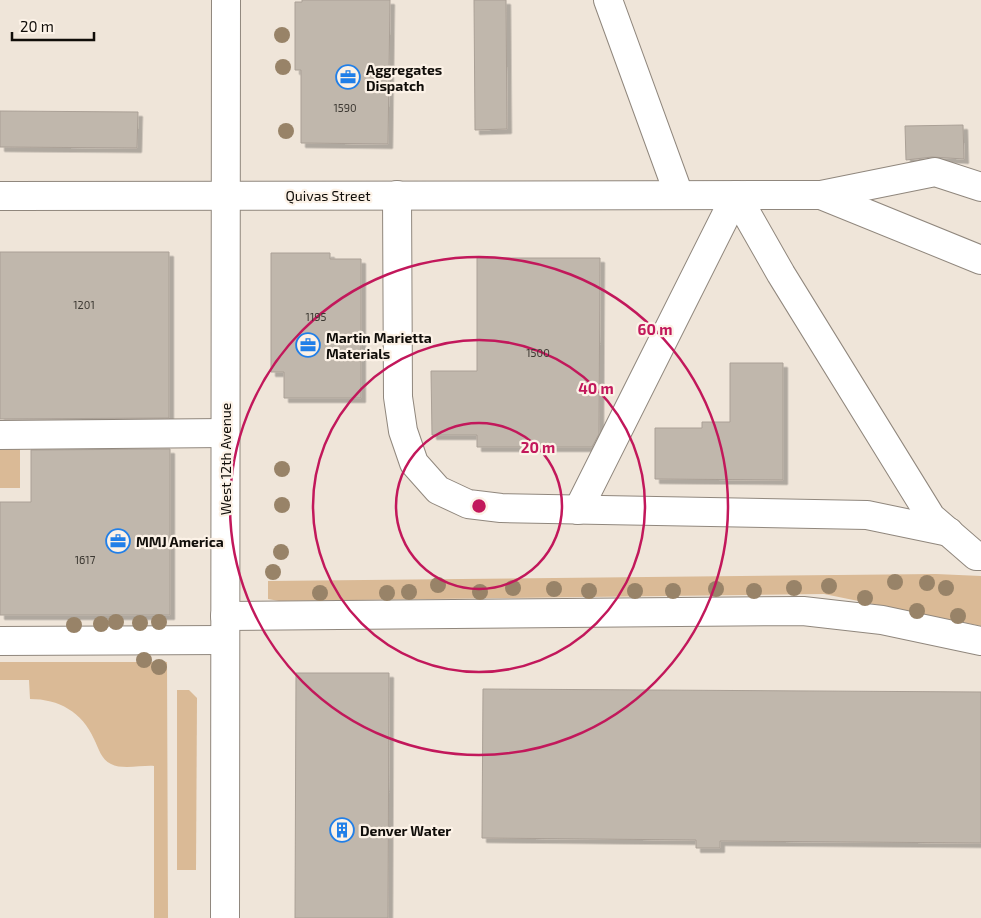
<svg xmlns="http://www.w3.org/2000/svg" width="981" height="918" viewBox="0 0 981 918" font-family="'Exo 2',sans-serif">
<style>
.green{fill:#daba96}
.building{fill:#c0b7ac;stroke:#aaa096;filter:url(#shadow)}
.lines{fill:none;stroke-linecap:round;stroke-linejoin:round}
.minor-casing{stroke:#90877d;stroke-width:30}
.minor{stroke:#fff;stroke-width:28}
.tree{fill:#988368}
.ring{fill:none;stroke:#c2185b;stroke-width:2.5}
.labels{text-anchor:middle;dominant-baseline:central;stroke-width:4.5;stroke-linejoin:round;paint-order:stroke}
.number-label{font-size:11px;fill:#3c3832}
.poi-label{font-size:14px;font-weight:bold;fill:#100d09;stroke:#fcf2e7;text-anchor:start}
.street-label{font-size:14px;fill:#100d09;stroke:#fcf2e7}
.centre{fill:#c2185b;stroke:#fcf2e7;stroke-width:2.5}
.ring-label{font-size:15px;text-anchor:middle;font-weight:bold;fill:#c2185b;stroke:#fcf2e7;stroke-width:4.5;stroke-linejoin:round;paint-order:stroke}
</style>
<defs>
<filter id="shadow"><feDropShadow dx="4.5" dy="4.5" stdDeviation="0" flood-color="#0004"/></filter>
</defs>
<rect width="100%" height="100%" fill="#efe5d9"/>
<!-- green -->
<g class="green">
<rect x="0" y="444" width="20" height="44"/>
<polygon points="936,574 981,576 981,626 824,594 279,601 268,599 268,581"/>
<path d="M0,662H167L168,918H154V766C142,765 122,770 111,764C101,759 99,749 94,739C82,712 59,699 30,699L29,680H0Z"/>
<polygon points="177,690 189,690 197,698 196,870 177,870"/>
</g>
<!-- building -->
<g class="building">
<polygon points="302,0 390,0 388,144 301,143 301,70 295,70 295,2 302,2"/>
<polygon points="474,0 506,0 507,129 475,130"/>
<polygon points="0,111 138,112 137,148 0,147"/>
<polygon points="963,125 964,159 932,157 906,160 905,126"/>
<polygon points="0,252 169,252 169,418 0,419"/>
<polygon points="271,253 330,253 330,259 361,259 361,398 284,398 284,372 271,372"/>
<polygon points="477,258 600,258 599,434 592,447 477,447 477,435 432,435 431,371 477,371"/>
<polygon points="730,363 783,363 783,480 655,479 655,428 702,428 702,422 730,422"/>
<polygon points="170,449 170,615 0,615 0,502 31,502 31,450"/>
<polygon points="296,673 389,673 388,918 295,918"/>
<polygon points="483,689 981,692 981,843 720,841 720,848 696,848 696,840 482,838"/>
</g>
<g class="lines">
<!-- minor casing -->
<g class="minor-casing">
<g id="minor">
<polyline points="608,0 679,195"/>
<polyline points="397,195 398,397 403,431 414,463 438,490 468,504 501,508 867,515 949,532"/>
<polyline points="736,195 781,274 931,517 976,556 981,556"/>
<polyline points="821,195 935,172 981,187"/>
<polyline points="0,196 821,195 981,260"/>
<polyline points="0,435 225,433"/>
<polyline points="578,510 736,195"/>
<polyline points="225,616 803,611 882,620 981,641"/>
<polyline points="0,641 225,640"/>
<polyline points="225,918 226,0"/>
</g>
</g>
<!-- minor -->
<use href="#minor" class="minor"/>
</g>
<!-- trees -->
<g class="tree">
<circle cx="282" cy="35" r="8"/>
<circle cx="283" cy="67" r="8"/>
<circle cx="286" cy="131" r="8"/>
<circle cx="282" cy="469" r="8"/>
<circle cx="282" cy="505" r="8"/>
<circle cx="281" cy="552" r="8"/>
<circle cx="273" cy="572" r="8"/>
<circle cx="895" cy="582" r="8"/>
<circle cx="927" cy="583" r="8"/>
<circle cx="438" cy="585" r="8"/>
<circle cx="829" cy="586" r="8"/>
<circle cx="513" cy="588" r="8"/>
<circle cx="794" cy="588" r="8"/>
<circle cx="946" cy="588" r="8"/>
<circle cx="554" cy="589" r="8"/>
<circle cx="716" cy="589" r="8"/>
<circle cx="589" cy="591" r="8"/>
<circle cx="635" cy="591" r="8"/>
<circle cx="673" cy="591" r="8"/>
<circle cx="754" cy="591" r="8"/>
<circle cx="409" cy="592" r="8"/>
<circle cx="480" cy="592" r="8"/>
<circle cx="320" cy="593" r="8"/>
<circle cx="387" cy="593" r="8"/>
<circle cx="865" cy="598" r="8"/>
<circle cx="917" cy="611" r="8"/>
<circle cx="958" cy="616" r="8"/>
<circle cx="116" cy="622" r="8"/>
<circle cx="159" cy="622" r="8"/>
<circle cx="140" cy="623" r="8"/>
<circle cx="101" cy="624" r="8"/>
<circle cx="74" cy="625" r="8"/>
<circle cx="144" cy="660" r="8"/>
<circle cx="159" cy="667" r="8"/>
</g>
<!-- distance rings -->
<g class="ring">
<circle cx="479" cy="506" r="83"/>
<circle cx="479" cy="506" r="166"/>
<circle cx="479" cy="506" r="249"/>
</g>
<!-- icons -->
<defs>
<g id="office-ring" transform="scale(1.25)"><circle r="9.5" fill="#fcf2e7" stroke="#217fe8" stroke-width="1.5"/><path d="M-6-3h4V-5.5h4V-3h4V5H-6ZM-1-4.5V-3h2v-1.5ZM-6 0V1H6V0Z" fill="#217fe8"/></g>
<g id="building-ring" transform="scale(1.25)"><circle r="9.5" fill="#fcf2e7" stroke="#217fe8" stroke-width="1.5"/><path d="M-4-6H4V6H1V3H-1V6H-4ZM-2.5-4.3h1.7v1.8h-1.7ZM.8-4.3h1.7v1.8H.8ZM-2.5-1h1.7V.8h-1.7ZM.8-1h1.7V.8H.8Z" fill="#217fe8"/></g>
</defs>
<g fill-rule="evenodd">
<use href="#office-ring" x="348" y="77"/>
<use href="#office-ring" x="308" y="345"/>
<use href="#office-ring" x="118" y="541"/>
<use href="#building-ring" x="342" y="830"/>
</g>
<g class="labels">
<!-- number labels -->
<g class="number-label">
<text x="345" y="107">1590</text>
<text x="84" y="304">1201</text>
<text x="316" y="316">1195</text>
<text x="538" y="352">1500</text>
<text x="85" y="559">1617</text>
</g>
<!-- poi labels -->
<g class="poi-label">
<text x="366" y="69">Aggregates<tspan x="366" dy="16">Dispatch</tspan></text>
<text x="326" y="337">Martin Marietta<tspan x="326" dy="16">Materials</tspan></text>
<text x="136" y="541">MMJ America</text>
<text x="360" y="830">Denver Water</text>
</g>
<!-- street labels -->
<g class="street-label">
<text x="328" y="195">Quivas Street</text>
<text transform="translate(225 459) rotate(-90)">West 12th Avenue</text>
</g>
</g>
<circle cx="479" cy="506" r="8" class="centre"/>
<g class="ring-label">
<text x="655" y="335">60 m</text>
<text x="596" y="394">40 m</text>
<text x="538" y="453">20 m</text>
</g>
<!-- scale -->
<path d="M12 32v8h82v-8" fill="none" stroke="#100d09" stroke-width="2.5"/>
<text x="20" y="32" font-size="15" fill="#100d09" stroke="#fcf2e7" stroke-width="4" paint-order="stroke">20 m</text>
</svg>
